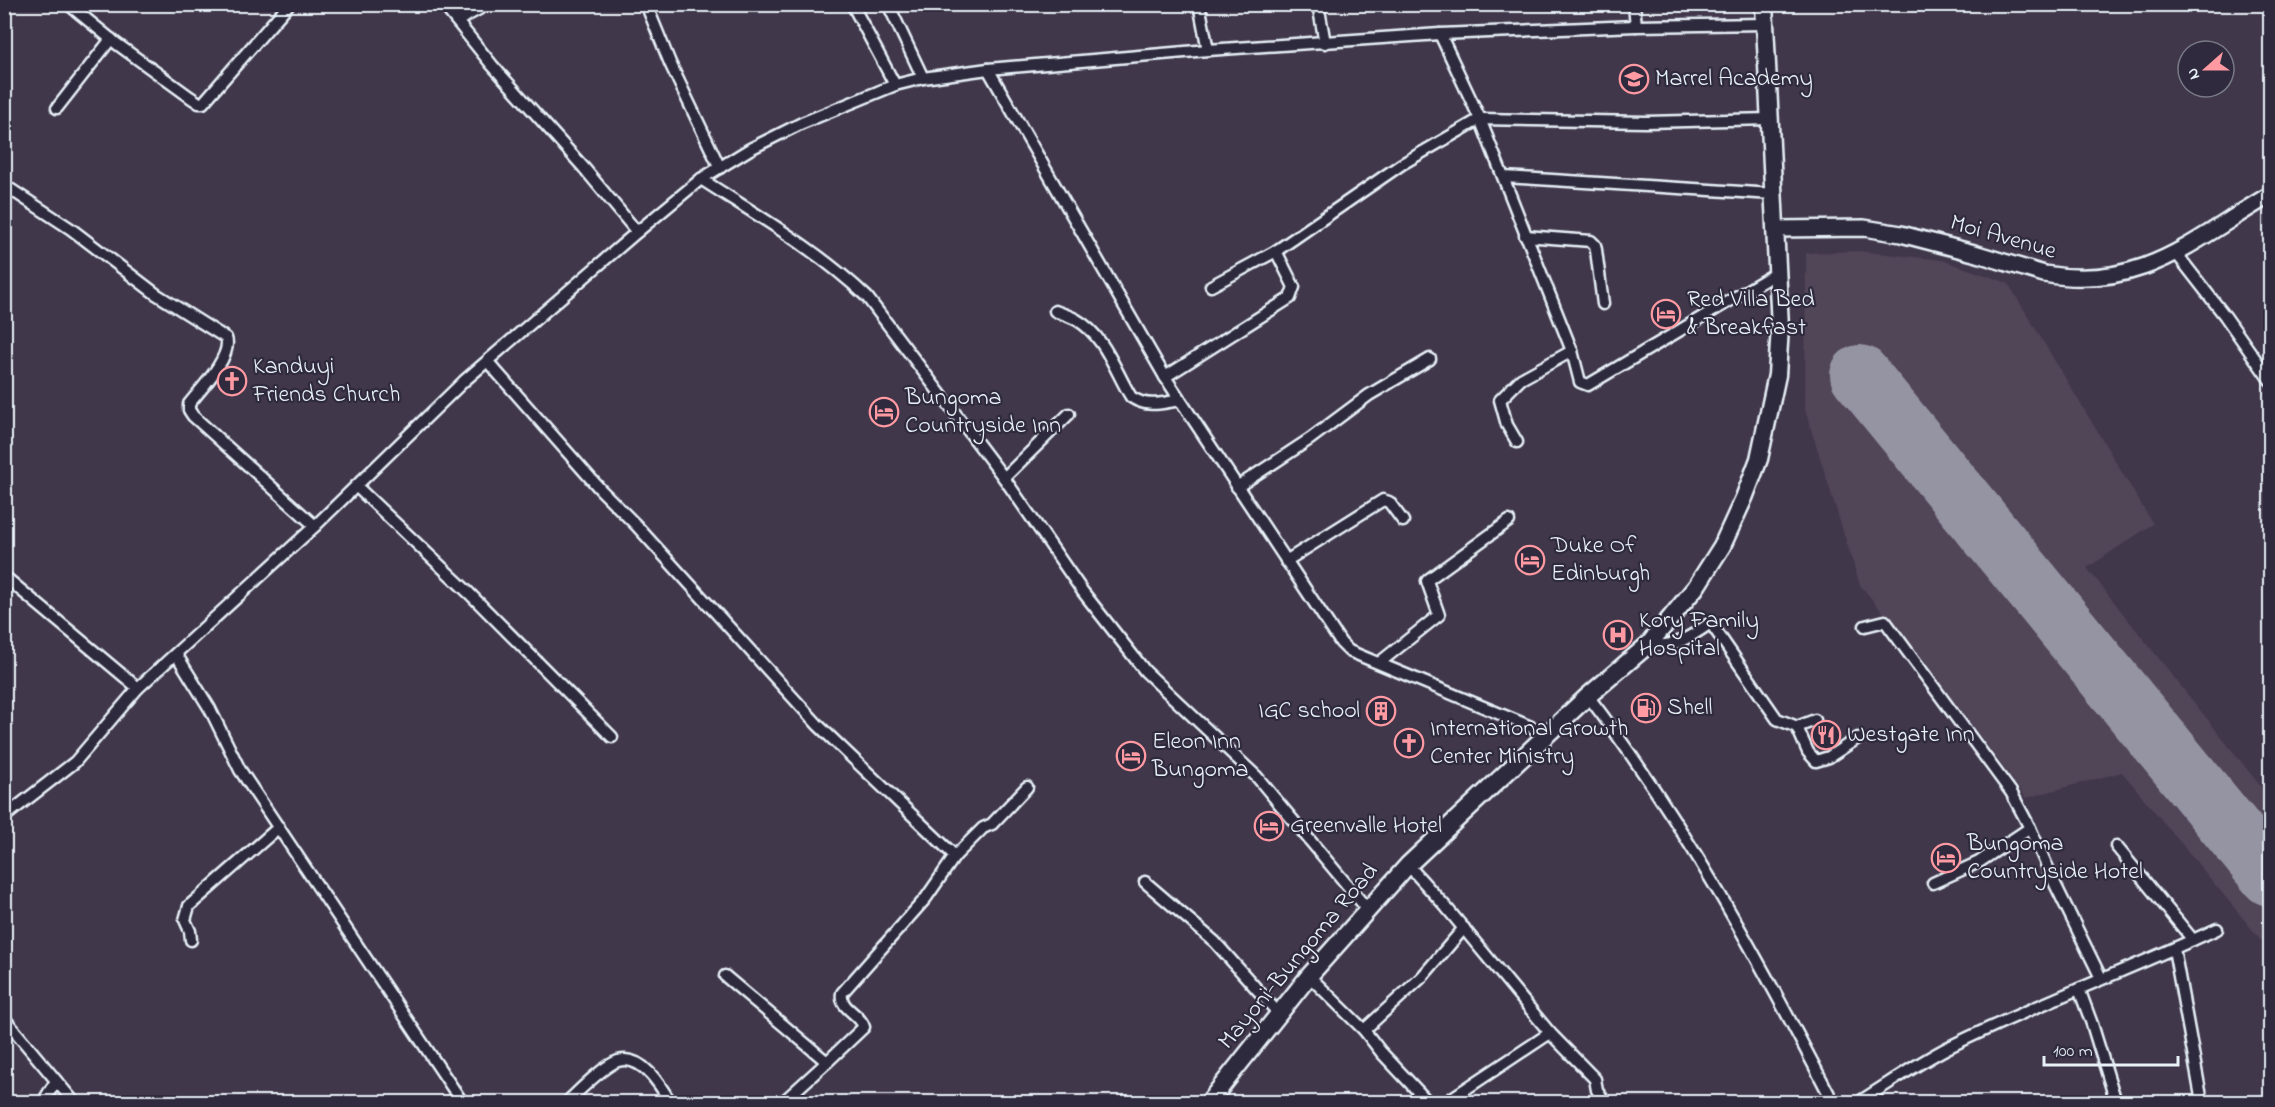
<svg xmlns="http://www.w3.org/2000/svg" width="2275" height="1107" viewBox="0 0 2275 1107" font-family="'Indie Flower',sans-serif">
<style>
.built{fill:#514458}
.lines{fill:none;stroke-linecap:round;stroke-linejoin:round}
.runway{stroke:#9494a2;stroke-width:60}
.street-casing{stroke:#e8f1f8;stroke-width:15}
.secondary-casing{stroke:#e8f1f8;stroke-width:20}
.primary-casing{stroke:#e8f1f8;stroke-width:21}
.street{stroke:#2f2a3d;stroke-width:10}
.secondary{stroke:#2f2a3d;stroke-width:15}
.primary{stroke:#2f2a3d;stroke-width:16}
.labels{text-anchor:middle;dominant-baseline:central;stroke-width:4.5;stroke-linejoin:round;paint-order:stroke}
.poi-label{font-size:24px;fill:#e8f1f8;stroke:#2f2a3d;text-anchor:start}
.street-label{font-size:24px;fill:#e8f1f8;stroke:#2f2a3d}
</style>
<rect width="100%" height="100%" fill="#41374b"/>
<filter id="ink" filterUnits="userSpaceOnUse"><feTurbulence type="fractalNoise" baseFrequency=".0167" numOctaves="2"/><feDisplacementMap in="SourceGraphic" scale="12" xChannelSelector="R" yChannelSelector="G"/><feConvolveMatrix kernelMatrix="1 2 1 2 8 2 1 2 1" color-interpolation-filters="sRGB"/></filter>
<g filter="url(#ink)">
<!-- built -->
<polygon class="built" points="1859,251 1942,260 2008,283 2153,524 2087,568 2270,798 2270,951 2122,772 2026,798 1927,665 1860,585 1805,410 1806,253"/>
<g class="lines">
<!-- runway -->
<polyline class="runway" points="1860,375 2270,876"/>
<!-- street casing -->
<g class="street-casing">
<g id="street">
<polyline points="68,4 117,44 190,97 199,103 203,103 289,4"/>
<polyline points="443,4 492,65 584,168 637,232"/>
<polyline points="646,4 670,63 720,168"/>
<polyline points="852,4 895,85"/>
<polyline points="888,4 923,78"/>
<polyline points="1199,4 1208,50"/>
<polyline points="1318,4 1325,43"/>
<polyline points="1634,4 1636,26"/>
<polyline points="457,21 488,4"/>
<polyline points="1440,34 1480,119 1572,351 1580,382 1588,385 1778,272"/>
<polyline points="988,69 1165,377 1341,643 1349,651 1548,734"/>
<polyline points="57,108 111,39"/>
<polyline points="1504,177 1773,194"/>
<path d="M701,179C758,216 818,250 867,297L1004,478L1083,592L1145,671L1257,777L1368,910"/>
<path d="M4,185L71,229L156,294L226,338C233,356 200,390 189,404V410L193,416L315,526"/>
<polyline points="1525,236 1591,241 1595,245 1596,250 1603,304"/>
<polyline points="2176,253 2225,316 2270,380"/>
<polyline points="1211,286 1276,251 1402,164 1480,119 1646,122 1770,119"/>
<path d="M1055,311C1063,314 1070,316 1077,320C1105,336 1115,371 1131,397C1147,408 1162,403 1180,400"/>
<polyline points="488,362 600,489 636,525 818,725 955,856"/>
<polyline points="1165,377 1290,298 1294,287 1276,251"/>
<polyline points="1517,442 1507,425 1500,400 1521,379 1572,351"/>
<polyline points="1004,478 1069,414"/>
<polyline points="356,486 469,593 612,737"/>
<polyline points="1237,487 1310,439 1369,395 1430,359"/>
<polyline points="1286,561 1383,500 1389,502 1403,521"/>
<polyline points="4,576 138,688"/>
<polyline points="1865,626 1885,621 2011,792 2030,828"/>
<path d="M1649,644C1673,649 1689,638 1709,624L1712,625L1777,719L1797,727L1815,720"/>
<polyline points="176,654 210,709 240,770 462,1102"/>
<polyline points="1379,663 1439,615 1427,581 1429,579 1509,521"/>
<path d="M1588,696C1685,823 1760,961 1833,1102"/>
<polyline points="1797,727 1808,752 1816,761 1829,757 1858,738"/>
<polyline points="4,817 75,762 138,688 315,526 464,381 637,232 701,179 750,149 802,123 895,85 923,78 988,69 1208,50 1440,34 1636,26 1765,24"/>
<polyline points="2116,846 2193,940"/>
<polyline points="1408,865 1446,907 1550,1033"/>
<polyline points="1145,882 1215,942 1278,1013"/>
<polyline points="1933,883 1979,862 2030,828 2055,884 2101,978"/>
<polyline points="191,940 190,931 185,920 189,906 279,827"/>
<polyline points="2174,949 2202,1102"/>
<path d="M725,976L827,1062L864,1027C860,1013 839,1009 842,993L926,898L955,856L983,828L992,824L1027,787"/>
<polyline points="1309,976 1364,1030 1381,1052 1428,1102"/>
<polyline points="2079,989 2092,1024 2116,1102"/>
<polyline points="4,1018 74,1102"/>
<polyline points="1364,1030 1422,977 1464,928"/>
<polyline points="43,1102 56,1081"/>
<path d="M567,1102C579,1091 603,1066 618,1061C642,1054 661,1086 670,1102"/>
<polyline points="783,1102 827,1062"/>
<polyline points="1446,1102 1550,1033 1595,1079 1597,1090 1605,1102"/>
<path d="M1859,1102C1888,1084 1918,1063 1949,1047C2036,1004 2129,970 2217,929"/>
</g>
</g>
<!-- secondary casing -->
<g class="secondary-casing">
<path id="secondary" d="M1776,229L1864,228L1901,234L1974,253L2044,274C2143,291 2191,241 2270,195"/>
</g>
<!-- primary casing -->
<g class="primary-casing">
<polyline id="primary" points="1209,1102 1309,976 1408,865 1588,696 1649,644 1696,587 1722,546 1744,498 1759,459 1777,375 1780,327 1764,4"/>
</g>
<!-- street -->
<use href="#street" class="street"/>
<!-- secondary -->
<use href="#secondary" class="secondary"/>
<!-- primary -->
<use href="#primary" class="primary"/>
</g>
</g>
<!-- icons -->
<defs>
<g id="school-ring" transform="scale(1.5)"><circle r="9.5" fill="#2f2a3d" stroke="#ff9aa2" stroke-width="1.5"/><path d="M0-5L7-2L0 1L-7-2ZM-4 1L0 2.5L4 1V4Q0 6-4 4Z" fill="#ff9aa2"/></g>
<g id="hotel-ring" transform="scale(1.5)"><circle r="9.5" fill="#2f2a3d" stroke="#ff9aa2" stroke-width="1.5"/><path d="M-6-4.5h1.5V1H6V5H4.5V3h-9V5H-6ZM-4 0a1.8 1.8 0 1 1 3.6 0ZM.5 0V-2.5h3Q6-2.5 6 0Z" fill="#ff9aa2"/></g>
<g id="church-ring" transform="scale(1.5)"><circle r="9.5" fill="#2f2a3d" stroke="#ff9aa2" stroke-width="1.5"/><path d="M-1.2-6h2.4v3.5h3.3v2.4h-3.3V6h-2.4V-.1h-3.3v-2.4h3.3Z" fill="#ff9aa2"/></g>
<g id="hospital-ring" transform="scale(1.5)"><circle r="9.5" fill="#2f2a3d" stroke="#ff9aa2" stroke-width="1.5"/><path d="M-5-5h3v3.5h4V-5h3V5h-3V1.5h-4V5h-3Z" fill="#ff9aa2"/></g>
<g id="fuel-ring" transform="scale(1.5)"><circle r="9.5" fill="#2f2a3d" stroke="#ff9aa2" stroke-width="1.5"/><path d="M-5.5-6h7V0h2V4h1.3V-2.5L3-4.5l.8-.8L6-3V5H2.5V1h-1V6h-7ZM-4.2-4.7v3.2H.2V-4.7Z" fill="#ff9aa2"/></g>
<g id="building-ring" transform="scale(1.5)"><circle r="9.5" fill="#2f2a3d" stroke="#ff9aa2" stroke-width="1.5"/><path d="M-4-6H4V6H1V3H-1V6H-4ZM-2.5-4.3h1.7v1.8h-1.7ZM.8-4.3h1.7v1.8H.8ZM-2.5-1h1.7V.8h-1.7ZM.8-1h1.7V.8H.8Z" fill="#ff9aa2"/></g>
<g id="restaurant-ring" transform="scale(1.5)"><circle r="9.5" fill="#2f2a3d" stroke="#ff9aa2" stroke-width="1.5"/><path d="M-5-6h1v4h1v-4h1v4h1v-4h1v5L-1.5 .5V6h-2V.5L-5-1ZM5-6V6H3V1.5H1.5Q1.5-4 5-6Z" fill="#ff9aa2"/></g>
</defs>
<g fill-rule="evenodd">
<use href="#school-ring" x="1634" y="79"/>
<use href="#hotel-ring" x="1666" y="314"/>
<use href="#church-ring" x="232" y="381"/>
<use href="#hotel-ring" x="884" y="412"/>
<use href="#hotel-ring" x="1530" y="560"/>
<use href="#hospital-ring" x="1618" y="635"/>
<use href="#fuel-ring" x="1646" y="708"/>
<use href="#building-ring" x="1381" y="711"/>
<use href="#restaurant-ring" x="1826" y="735"/>
<use href="#church-ring" x="1409" y="743"/>
<use href="#hotel-ring" x="1131" y="756"/>
<use href="#hotel-ring" x="1269" y="826"/>
<use href="#hotel-ring" x="1946" y="858"/>
</g>
<g class="labels">
<!-- poi labels -->
<g class="poi-label">
<text x="1655" y="79">Marrel Academy</text>
<text x="1687" y="300">Red Villa Bed<tspan x="1687" dy="28">&amp; Breakfast</tspan></text>
<text x="253" y="367">Kanduyi<tspan x="253" dy="28">Friends Church</tspan></text>
<text x="905" y="398">Bungoma<tspan x="905" dy="28">Countryside Inn</tspan></text>
<text x="1551" y="546">Duke Of<tspan x="1551" dy="28">Edinburgh</tspan></text>
<text x="1639" y="621">Kory Family<tspan x="1639" dy="28">Hospital</tspan></text>
<text x="1667" y="708">Shell</text>
<text x="1360" y="711" text-anchor="end">IGC school</text>
<text x="1430" y="729">International Growth<tspan x="1430" dy="28">Center Ministry</tspan></text>
<text x="1847" y="735">Westgate Inn</text>
<text x="1152" y="742">Eleon Inn<tspan x="1152" dy="28">Bungoma</tspan></text>
<text x="1290" y="826">Greenvalle Hotel</text>
<text x="1967" y="844">Bungoma<tspan x="1967" dy="28">Countryside Hotel</tspan></text>
</g>
<!-- street labels -->
<g class="street-label">
<text transform="translate(2003 238) rotate(16)">Moi Avenue</text>
<text transform="translate(1299 957) rotate(-50)">Mayoni-Bungoma Road</text>
</g>
</g>
<!-- margin -->
<rect width="2275" height="1107" fill="none" stroke="#2f2a3d" stroke-width="24"/>
<rect x="12" y="12" width="2251" height="1083" fill="none" stroke="#e8f1f8" stroke-width="2" filter="url(#ink)"/>
<!-- north arrow -->
<g transform="translate(2206 69) rotate(249)"><circle r="28" fill="#2f2a3d" stroke="#797a88" stroke-width="1.5"/>
<path d="M0-4.5L10 22L0 15L-10 22Z" fill="#ff9aa2"/>
<text y="-9" font-size="16" font-weight="bold" text-anchor="middle" fill="#e8f1f8">N</text>
</g>
<!-- scale -->
<path d="M2044 1056v9h134v-9" fill="none" stroke="#e8f1f8" stroke-width="3"/>
<text x="2053" y="1056" font-size="18" fill="#e8f1f8" stroke="#2f2a3d" stroke-width="4.5" paint-order="stroke">100 m</text>
</svg>
